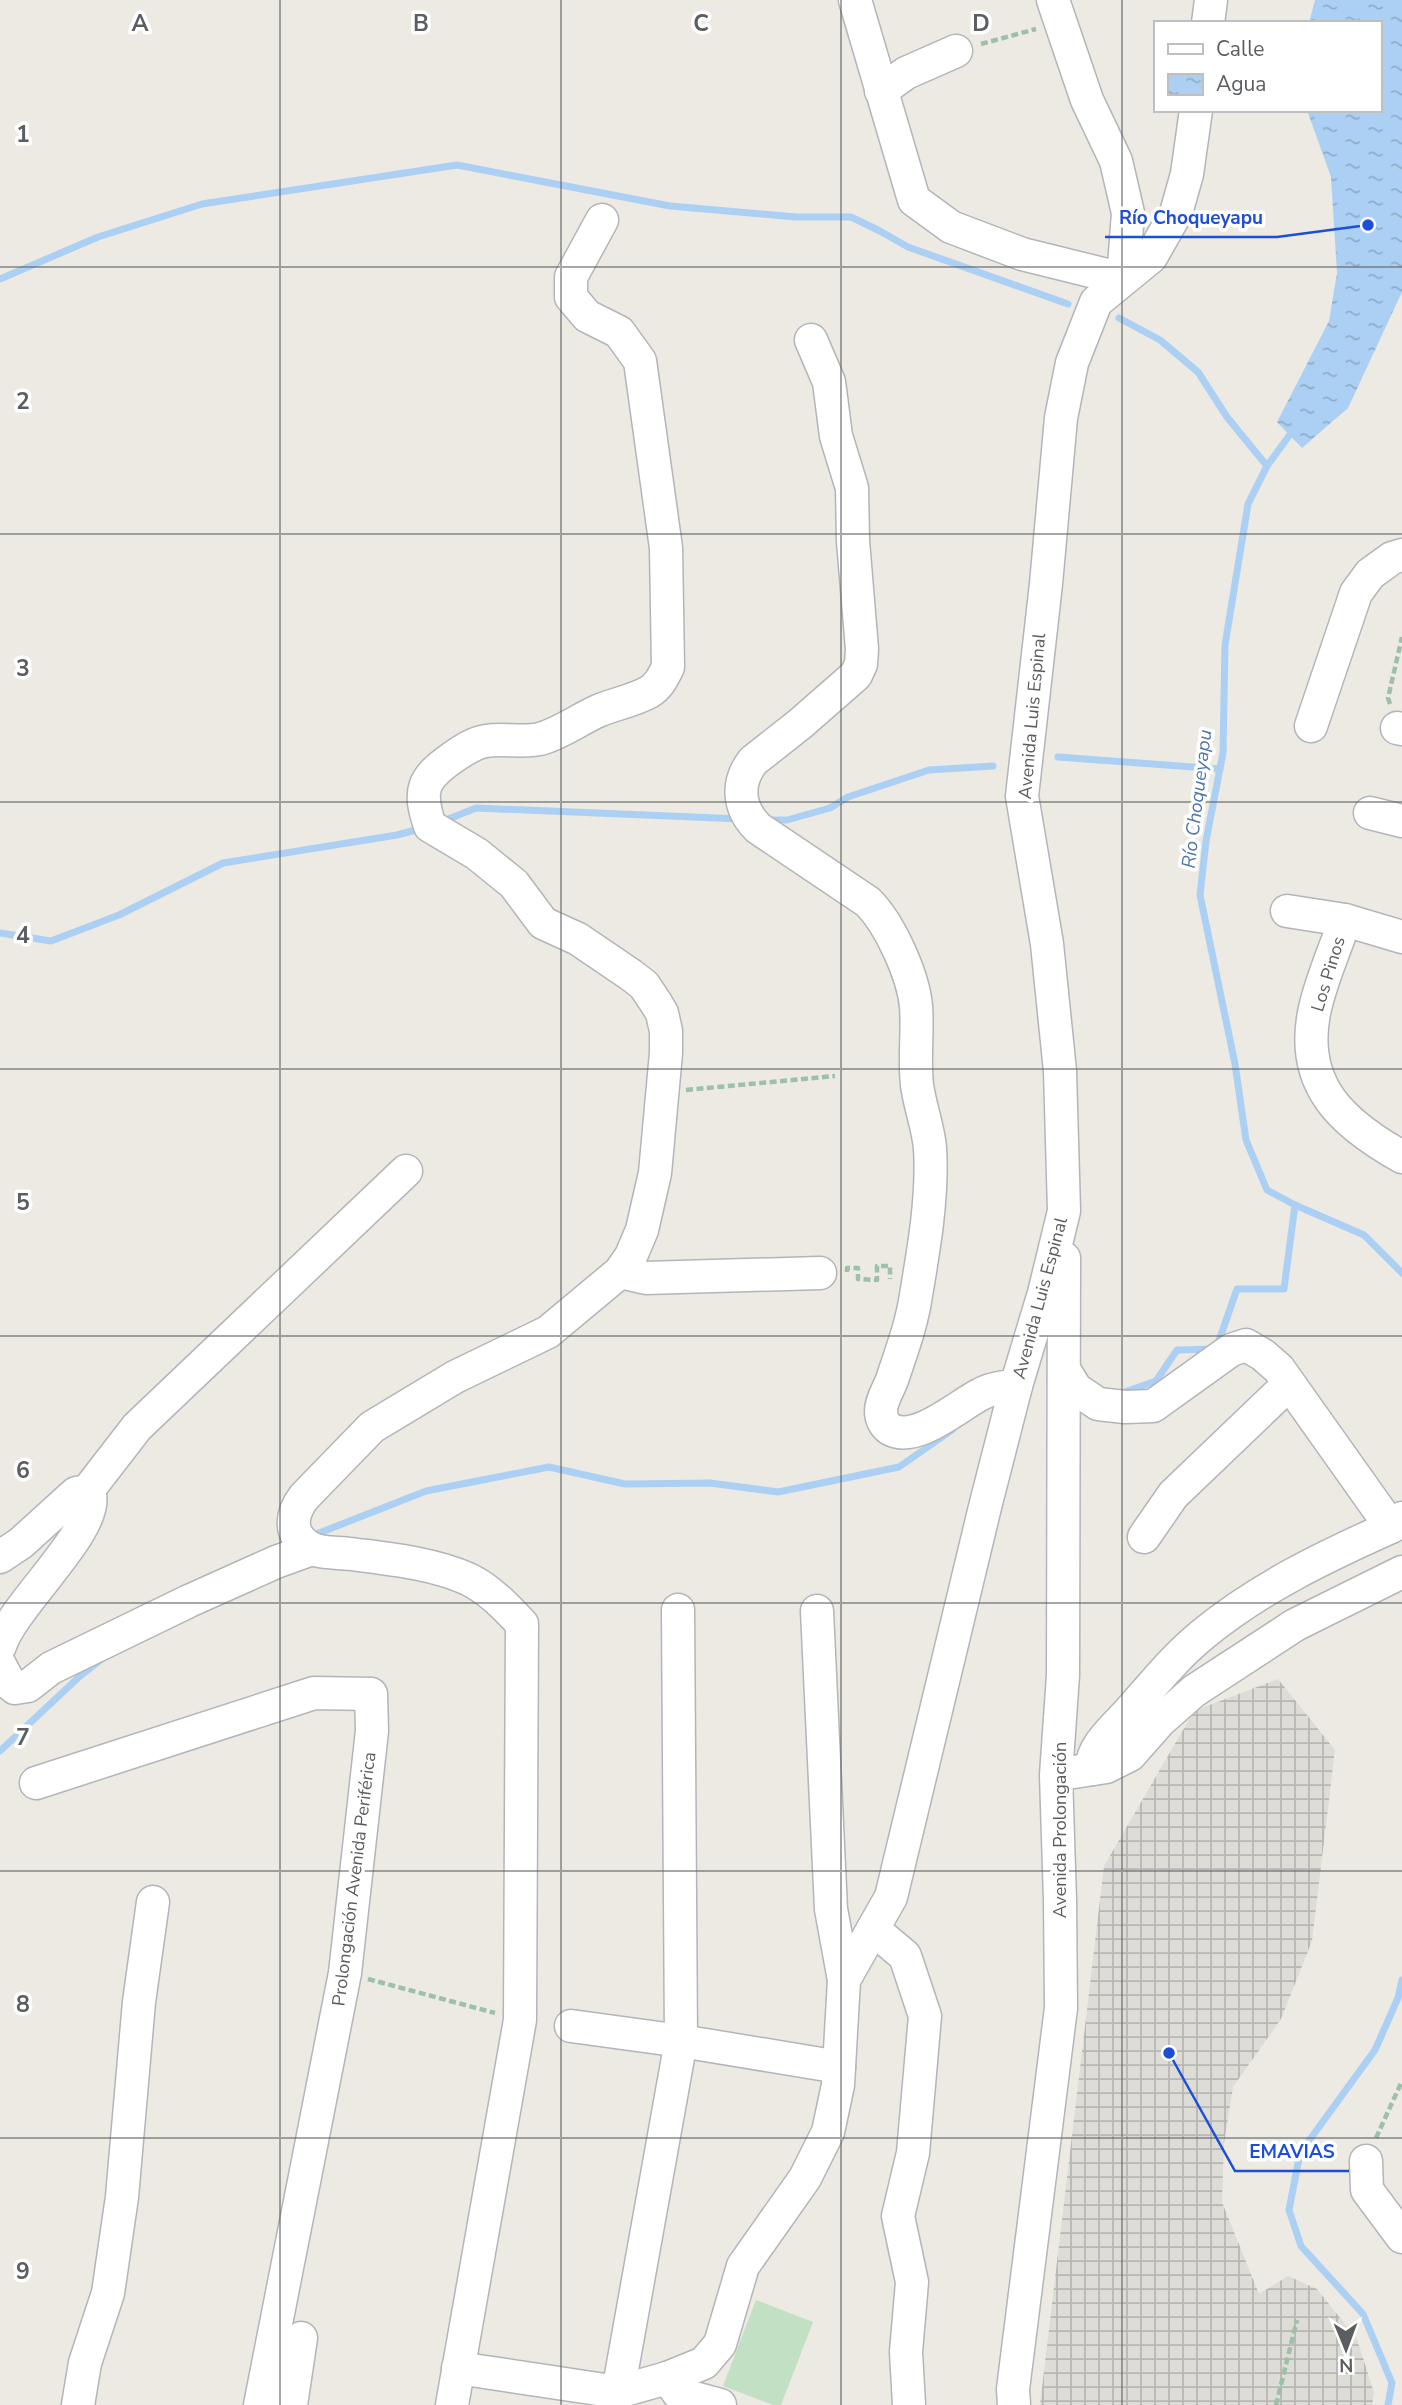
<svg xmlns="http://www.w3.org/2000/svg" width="1402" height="2405" viewBox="0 0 1402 2405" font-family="'Nunito Sans',sans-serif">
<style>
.industrial{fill:url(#industrial-grid)}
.green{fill:#c2e0c4}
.water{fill:url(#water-ripples)}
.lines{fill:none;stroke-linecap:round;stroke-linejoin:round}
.stream{stroke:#abd0f3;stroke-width:7}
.minor-casing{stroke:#b3b5b8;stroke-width:35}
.path{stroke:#9cc0a8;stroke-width:4.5;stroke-dasharray:7 3.5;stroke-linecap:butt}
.minor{stroke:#fff;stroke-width:32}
.grid{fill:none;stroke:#5b5e61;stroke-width:2;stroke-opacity:0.55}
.labels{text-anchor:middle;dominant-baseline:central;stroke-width:7;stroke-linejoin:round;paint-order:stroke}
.street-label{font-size:18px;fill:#5b5e61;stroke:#fff}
.water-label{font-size:19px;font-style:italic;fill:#4f77ab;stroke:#fff}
.grid-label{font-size:23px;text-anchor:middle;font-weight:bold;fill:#5b5e61;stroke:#fff;stroke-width:7;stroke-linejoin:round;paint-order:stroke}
.leader{fill:none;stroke:#1d4ed8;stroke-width:2.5}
.callout-dot{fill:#1d4ed8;stroke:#fff;stroke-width:2.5}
.callout-label{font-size:19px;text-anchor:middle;font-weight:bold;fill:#1d4ed8;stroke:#fff;stroke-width:7;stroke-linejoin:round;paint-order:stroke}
</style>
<defs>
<pattern id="industrial-grid" width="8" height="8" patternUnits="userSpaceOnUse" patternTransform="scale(1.75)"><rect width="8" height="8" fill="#dddcd7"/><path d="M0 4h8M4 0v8" fill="none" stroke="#b6b6b2"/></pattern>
<pattern id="water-ripples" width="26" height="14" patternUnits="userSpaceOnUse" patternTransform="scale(1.75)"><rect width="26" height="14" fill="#abd0f3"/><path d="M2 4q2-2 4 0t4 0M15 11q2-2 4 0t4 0" fill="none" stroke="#8eacc8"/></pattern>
</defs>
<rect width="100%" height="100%" fill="#eceae3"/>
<!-- industrial -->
<polygon class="industrial" points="1278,1679 1335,1750 1312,1941 1281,2019 1233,2087 1224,2143 1222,2202 1259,2294 1288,2276 1317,2289 1357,2339 1374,2393 1372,2405 1040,2405 1104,1866 1194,1711"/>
<!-- green -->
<polygon class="green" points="756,2300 813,2322 781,2405 773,2405 723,2386"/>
<!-- water -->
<polygon class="water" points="1315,0 1402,0 1402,292 1348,408 1302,448 1277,422 1329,321 1337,273 1331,177 1307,110 1379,110 1379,23 1309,23"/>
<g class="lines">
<!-- stream -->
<g class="stream">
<polyline points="0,279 98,237 202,204 457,165 670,206 796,217 851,217 878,230 908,247 1068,304"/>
<polyline points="1119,318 1160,340 1198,372 1227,417 1267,466"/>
<polyline points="1294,429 1267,466 1248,504 1225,645 1223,753 1206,841 1200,895 1235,1064 1246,1140 1267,1190 1295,1205 1364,1235 1402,1273"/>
<polyline points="1058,757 1220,769"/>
<polyline points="767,820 787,820 830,808 848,797 929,770 993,766"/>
<polyline points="441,822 476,808 741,819"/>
<polyline points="0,933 51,941 119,915 223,863 397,835 423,828"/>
<polyline points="1122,1393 1156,1381 1177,1350 1216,1349 1237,1289 1284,1289 1295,1205"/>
<polyline points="309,1537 426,1491 549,1467 625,1484 710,1483 778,1492 899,1467 952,1430"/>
<polyline points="0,1751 79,1677 103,1658"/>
<polyline points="1388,2405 1392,2383 1363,2314 1301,2246 1289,2210 1300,2153 1375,2050 1398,1998 1402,1980"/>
</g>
<!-- minor casing -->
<g class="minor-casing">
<g id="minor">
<polyline points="855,0 914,200 951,227 1022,254 1123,279 1128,213 1116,161 1087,100 1053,0"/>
<polyline points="1208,23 1211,0"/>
<polyline points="881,91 906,73 956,51"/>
<path d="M811,340L829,382L836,436L852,488L853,541L862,649L861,664L856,675L800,724L753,761C736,783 738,808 758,828L868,902C890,924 913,975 916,1006C918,1032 914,1059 917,1085C920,1107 928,1126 930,1148C933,1196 924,1248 916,1295C912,1323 902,1350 893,1377C890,1387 881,1400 881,1411C881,1418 884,1425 890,1429C916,1444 959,1405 981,1394C992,1388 1004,1387 1016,1386"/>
<polyline points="1311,726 1356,593 1370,574 1392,558 1402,555"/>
<polyline points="1397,728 1402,729"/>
<polyline points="1370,813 1402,821"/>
<polyline points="1287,911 1345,920 1402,937"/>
<path d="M1345,920C1335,950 1320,982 1314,1013C1300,1086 1343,1124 1402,1157"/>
<polyline points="620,1272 646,1278 820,1273"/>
<polyline points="1065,1371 1076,1389 1098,1404 1125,1407 1153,1406 1231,1350 1246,1345 1263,1355 1279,1369 1391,1527"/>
<polyline points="86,1493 137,1427 406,1171"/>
<polyline points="1144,1537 1173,1495 1289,1384"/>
<path d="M0,1557L21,1543L76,1493L82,1492L90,1495C98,1531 12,1606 0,1646"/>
<polyline points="817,1611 831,1909 844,1980"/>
<polyline points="0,1665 10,1684 15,1688 28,1686 51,1668 189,1601 276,1562 312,1549"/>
<path d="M1092,1769C1090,1748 1115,1727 1128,1713C1152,1686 1174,1658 1202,1635C1259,1588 1324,1557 1391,1527L1402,1518"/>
<polyline points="1074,1772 1106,1767 1130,1755 1160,1721 1194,1691 1295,1625 1402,1572"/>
<polyline points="36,1783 314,1693 371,1694 372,1731 345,1973 260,2405"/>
<polyline points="873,1929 905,1956 925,2016 913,2153 898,2216 912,2282 906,2352 909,2405"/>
<polyline points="571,2026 681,2041 839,2067"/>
<polyline points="1366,2161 1367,2190 1402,2237"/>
<polyline points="458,2368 618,2392 681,2041 678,1610"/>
<polyline points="667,2378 679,2394 720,2405"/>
<polyline points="78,2405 85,2363 108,2293 122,2197 139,2002 153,1902"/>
<polyline points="291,2405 301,2338"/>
<path d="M452,2405L520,2020L522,1624C506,1607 489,1589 468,1579C432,1563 389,1559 351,1554C338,1552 320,1554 309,1547C288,1534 291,1514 304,1497L372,1427L455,1377L548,1332L620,1272L631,1256L642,1230L655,1173L666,1053V1031L662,1013L656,1003L644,985L631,975L578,939L543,923L514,884L477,854L430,826C418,791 422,779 452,758C462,751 473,743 486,741C504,738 522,743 540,739C561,733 578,720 598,711C614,704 633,701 649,692C659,686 663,677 668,667L666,548L640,361L619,332L587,316L571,297V277L602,220"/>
<polyline points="614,2405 618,2392 667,2378 704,2363 720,2344 743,2266 805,2178 828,2132 838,2085 844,1980 891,1897 985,1507 1016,1386 1044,1293 1064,1211 1060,1071 1047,944 1022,796 1046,584 1061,418 1072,363 1096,302 1151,257 1176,213 1187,174 1196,110"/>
<polyline points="1014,2405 1013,2389 1061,2008 1060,1900 1056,1775 1063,1675 1064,1258"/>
</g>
</g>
<!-- path -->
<g class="path">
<polyline points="981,44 1036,29"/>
<polyline points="1390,704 1388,698 1402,637"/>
<polyline points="686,1090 835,1076"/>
<polyline points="847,1272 847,1268 858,1268 858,1279 877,1280 877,1266 890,1266 890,1279"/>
<polyline points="368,1979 495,2013"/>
<polyline points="1376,2138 1402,2081"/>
<polyline points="1276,2405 1297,2320"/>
</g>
<!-- minor -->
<use href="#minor" class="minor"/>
</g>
<!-- grid -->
<path class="grid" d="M280,0V2405M561,0V2405M841,0V2405M1122,0V2405M0,267H1402M0,534H1402M0,802H1402M0,1069H1402M0,1336H1402M0,1603H1402M0,1871H1402M0,2138H1402"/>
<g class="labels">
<!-- street labels -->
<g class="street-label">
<text transform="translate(1032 716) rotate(-85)">Avenida Luis Espinal</text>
<text transform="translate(1328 974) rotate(-73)">Los Pinos</text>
<text transform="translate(1040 1298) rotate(-75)">Avenida Luis Espinal</text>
<text transform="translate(1060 1830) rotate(-90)">Avenida Prolongación</text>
<text transform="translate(354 1879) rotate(-83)">Prolongación Avenida Periférica</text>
</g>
<!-- water labels -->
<g class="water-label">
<text transform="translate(1197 799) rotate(-83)">Río Choqueyapu</text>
</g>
</g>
<g class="grid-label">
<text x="140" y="31">A</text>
<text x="421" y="31">B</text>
<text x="701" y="31">C</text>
<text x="981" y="31">D</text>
<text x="23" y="142">1</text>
<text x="23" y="409">2</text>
<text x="23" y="676">3</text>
<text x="23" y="943">4</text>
<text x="23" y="1210">5</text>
<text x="23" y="1478">6</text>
<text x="23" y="1745">7</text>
<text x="23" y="2012">8</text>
<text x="23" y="2279">9</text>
</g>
<!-- callouts -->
<path class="leader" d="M1368 225L1277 237H1105M1169 2053L1235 2171H1349"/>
<g class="callout-dot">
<circle cx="1368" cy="225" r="7"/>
<circle cx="1169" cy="2053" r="7"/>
</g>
<g class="callout-label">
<text x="1191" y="224">Río Choqueyapu</text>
<text x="1292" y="2158">EMAVIAS</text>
</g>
<!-- legend -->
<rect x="1154" y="21" width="228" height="91" fill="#ffffff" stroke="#bdbfc0" stroke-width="2"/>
<rect x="1168" y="44" width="35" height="10" fill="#ffffff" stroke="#bdbfc0" stroke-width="2"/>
<text x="1216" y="56" font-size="21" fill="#5b5e61">Calle</text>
<rect x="1168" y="74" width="35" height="21" fill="url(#water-ripples)" stroke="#bdbfc0" stroke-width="2"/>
<text x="1216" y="91" font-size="21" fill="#5b5e61">Agua</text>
<!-- north arrow -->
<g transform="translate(1346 2349) rotate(179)" stroke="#ffffff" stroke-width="5" paint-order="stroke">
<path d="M0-5L12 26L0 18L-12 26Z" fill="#5b5e61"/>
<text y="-10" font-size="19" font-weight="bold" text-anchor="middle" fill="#5b5e61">N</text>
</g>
</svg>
